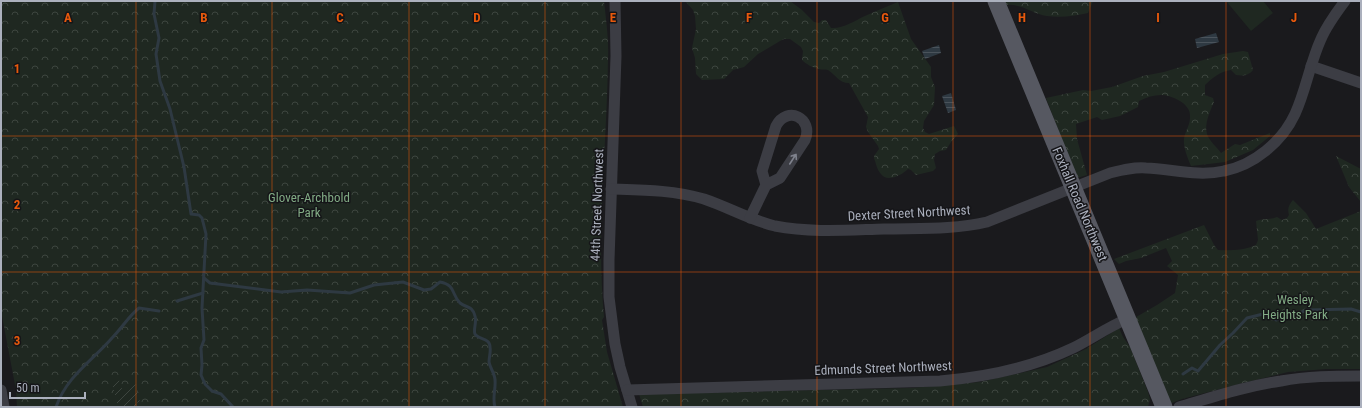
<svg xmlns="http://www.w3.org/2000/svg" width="1362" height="408" viewBox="0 0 1362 408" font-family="'Roboto Condensed',sans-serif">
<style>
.forest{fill:url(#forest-crowns)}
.garden{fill:url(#garden-furrows)}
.pitch{fill:#1f2821}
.water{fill:url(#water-rules)}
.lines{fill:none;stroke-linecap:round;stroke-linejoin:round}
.stream{stroke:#2e3942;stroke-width:3}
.street{stroke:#3c3d44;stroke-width:11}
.primary{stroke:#565861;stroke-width:17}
.oneway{stroke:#7f828d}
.grid{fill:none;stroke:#e8590c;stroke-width:1;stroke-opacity:0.55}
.labels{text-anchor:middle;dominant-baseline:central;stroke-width:3;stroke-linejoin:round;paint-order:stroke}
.park-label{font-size:13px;fill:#81aa84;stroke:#151518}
.street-label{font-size:13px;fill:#abb0bd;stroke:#151518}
.grid-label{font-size:13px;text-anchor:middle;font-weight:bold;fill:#e8590c;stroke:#151518;stroke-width:3;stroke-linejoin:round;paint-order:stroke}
</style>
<defs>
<pattern id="forest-crowns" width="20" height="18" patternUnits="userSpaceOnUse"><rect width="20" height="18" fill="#1f2821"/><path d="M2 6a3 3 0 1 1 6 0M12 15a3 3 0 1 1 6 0" fill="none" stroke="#3d453f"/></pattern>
<pattern id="garden-furrows" width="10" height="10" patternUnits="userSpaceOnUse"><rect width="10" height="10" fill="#1f2821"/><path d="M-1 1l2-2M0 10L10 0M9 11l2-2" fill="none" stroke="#3d453f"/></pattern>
<pattern id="water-rules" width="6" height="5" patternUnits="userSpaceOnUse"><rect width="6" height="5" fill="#2e3942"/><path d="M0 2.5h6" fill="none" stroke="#4a535b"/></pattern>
</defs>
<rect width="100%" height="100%" fill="#1a1a1d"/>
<!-- forest -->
<g class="forest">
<path d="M1,1H604C606,20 609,40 608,59C607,145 596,231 604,317L602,320L607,352L623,407H17L16,390L2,316Z"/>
<path d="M685,1H790L802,10L814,22L819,23L822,20H826L831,28C843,29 854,21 865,16C875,11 887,7 898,2L911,39L931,67V77L935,87L934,105L924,121L923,128L925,132L929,134L954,126L958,134L951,142L946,150L940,151L935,154L934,160L936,168L933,171L916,175L911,170L908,169C902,175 887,183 881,174C877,170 876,163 874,158V156L879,149L878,146L868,132L866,127L868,117L849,83C839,83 836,75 828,70C825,69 822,70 819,69C813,68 806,64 802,60L803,51L801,47L790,39H784L780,41L758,54L744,67L733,70L724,79L702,80L696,74L695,58L692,48L696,29L695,16L693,10Z"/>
<path d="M1004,1H1093L1088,13C1074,16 1061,18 1047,16C1033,14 1021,3 1006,5Z"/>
<path d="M1243,51L1248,52L1253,70C1248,76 1243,76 1236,75L1231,70C1221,71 1212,78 1205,85V95L1213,98L1214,102C1210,111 1204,124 1207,134C1209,141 1217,147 1221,153L1235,144L1240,145L1270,133V136L1253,150L1225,162L1191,166C1188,159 1183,147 1184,139C1185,131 1191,124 1190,115C1190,109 1185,104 1180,101C1165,92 1154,94 1139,101L1138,107L1120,116L1102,120L1097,117L1076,124L1077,139L1087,175L1077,178L1046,98L1083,90L1091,91L1112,87L1143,76L1164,72L1223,54Z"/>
<polygon points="1336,156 1361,169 1361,202 1349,187"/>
<path d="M1293,200L1306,213L1316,229L1361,211V369H1326L1288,372L1239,384L1182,399L1162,407L1131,320L1157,305L1175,293L1178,275L1167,266L1172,261L1166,248L1141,258L1126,261L1119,264L1114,259L1204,225L1214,245L1218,250C1230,251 1245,250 1256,245L1258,240L1256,221C1263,218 1270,220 1277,217L1282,220L1287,218L1289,215C1287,208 1289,205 1293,200Z"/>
<polygon points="1119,328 1123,337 1130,347 1148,392 1150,399 1148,407 643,407 639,394 911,388 980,382 1047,367 1086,349"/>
</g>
<!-- garden -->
<polygon class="garden" points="119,380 122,389 135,383 140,402 136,403 137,407 118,407 112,382"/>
<!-- pitch -->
<polygon class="pitch" points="1226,1 1263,1 1273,13 1251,31"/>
<!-- water -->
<g class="water">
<polygon points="1216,33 1219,42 1197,48 1195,39"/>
<polygon points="939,45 941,53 925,59 922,51"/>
<polygon points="951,93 956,110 948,113 942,96"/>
</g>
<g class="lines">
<!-- stream -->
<g class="stream">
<polyline points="155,1 154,14 159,38 156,54 160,81 170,109 184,167 191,214 199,215 202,218 206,234 202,308 204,340 201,348 202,365 201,375 205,384 212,391 221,394 233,407"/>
<path d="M204,278L210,283L281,292L307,290L350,293L374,285L403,282L424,290L431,289L440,282C456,285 451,294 460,303C466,308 472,305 475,316C477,322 473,330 475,334C479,340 490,338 490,347C491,352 489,357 489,362C490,368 495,374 495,380C496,389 492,398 495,407"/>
<polyline points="177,301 203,293"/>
<polyline points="1183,374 1192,368 1198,371 1220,345 1233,333 1247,318 1263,314 1276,320 1308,310 1351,309 1361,312"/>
<path d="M56,407C67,376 91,362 112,338C122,328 128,317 139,308L159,311"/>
</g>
<!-- street -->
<g class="street">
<polyline points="615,1 616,56 609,260 609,297 615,344 620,367 632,407"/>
<polyline points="1311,66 1361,83"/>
<path d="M611,189C643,190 673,190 704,199C728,207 750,220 775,226C811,233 848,230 884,229C918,228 953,230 987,222L1110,173C1122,170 1133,167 1146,168C1172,169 1198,177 1224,171C1254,165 1282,142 1295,114C1306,90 1310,63 1321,39C1327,25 1336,13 1345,1"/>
<path d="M750,218L766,185L780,178L805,140C814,118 787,105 776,126L762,171L766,185"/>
<polyline points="1,390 4,407"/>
<path d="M627,390L940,381C986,377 1031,368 1073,348C1091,339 1108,327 1127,319"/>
<path d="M1179,407C1213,397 1246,386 1281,381C1307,376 1334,376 1361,376"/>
</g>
<!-- primary -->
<polyline class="primary" points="996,1 1164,407"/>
</g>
<!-- one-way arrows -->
<defs><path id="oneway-shaft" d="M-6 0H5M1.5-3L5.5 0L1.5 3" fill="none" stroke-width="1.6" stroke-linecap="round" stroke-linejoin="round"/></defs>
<use class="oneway" href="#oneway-shaft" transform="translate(793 159) rotate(-57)"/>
<!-- grid -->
<path class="grid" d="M136,1V407M272,1V407M409,1V407M545,1V407M681,1V407M817,1V407M953,1V407M1090,1V407M1226,1V407M1,136H1361M1,272H1361"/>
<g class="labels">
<!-- park labels -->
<g class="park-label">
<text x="309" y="197">Glover-Archbold<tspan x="309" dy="15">Park</tspan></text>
<text x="1295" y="299">Wesley<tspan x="1295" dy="15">Heights Park</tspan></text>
</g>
<!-- street labels -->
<g class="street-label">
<text transform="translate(1080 204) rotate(67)">Foxhall Road Northwest</text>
<text transform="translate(597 205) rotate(-88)">44th Street Northwest</text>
<text transform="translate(909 213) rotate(-3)">Dexter Street Northwest</text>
<text transform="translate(883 368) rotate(-2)">Edmunds Street Northwest</text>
</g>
</g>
<g class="grid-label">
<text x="68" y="22">A</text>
<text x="204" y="22">B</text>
<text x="340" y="22">C</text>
<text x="477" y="22">D</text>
<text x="613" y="22">E</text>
<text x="749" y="22">F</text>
<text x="885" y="22">G</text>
<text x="1022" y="22">H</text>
<text x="1158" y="22">I</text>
<text x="1294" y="22">J</text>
<text x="17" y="73">1</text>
<text x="17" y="209">2</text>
<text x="17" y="345">3</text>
</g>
<!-- border -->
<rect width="1362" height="408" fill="none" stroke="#abb0bd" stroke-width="4"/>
<!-- scale -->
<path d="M10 392v6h75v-6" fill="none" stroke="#abb0bd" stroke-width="2"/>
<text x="16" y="392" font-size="12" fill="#abb0bd" stroke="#151518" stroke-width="3" paint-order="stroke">50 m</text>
</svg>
